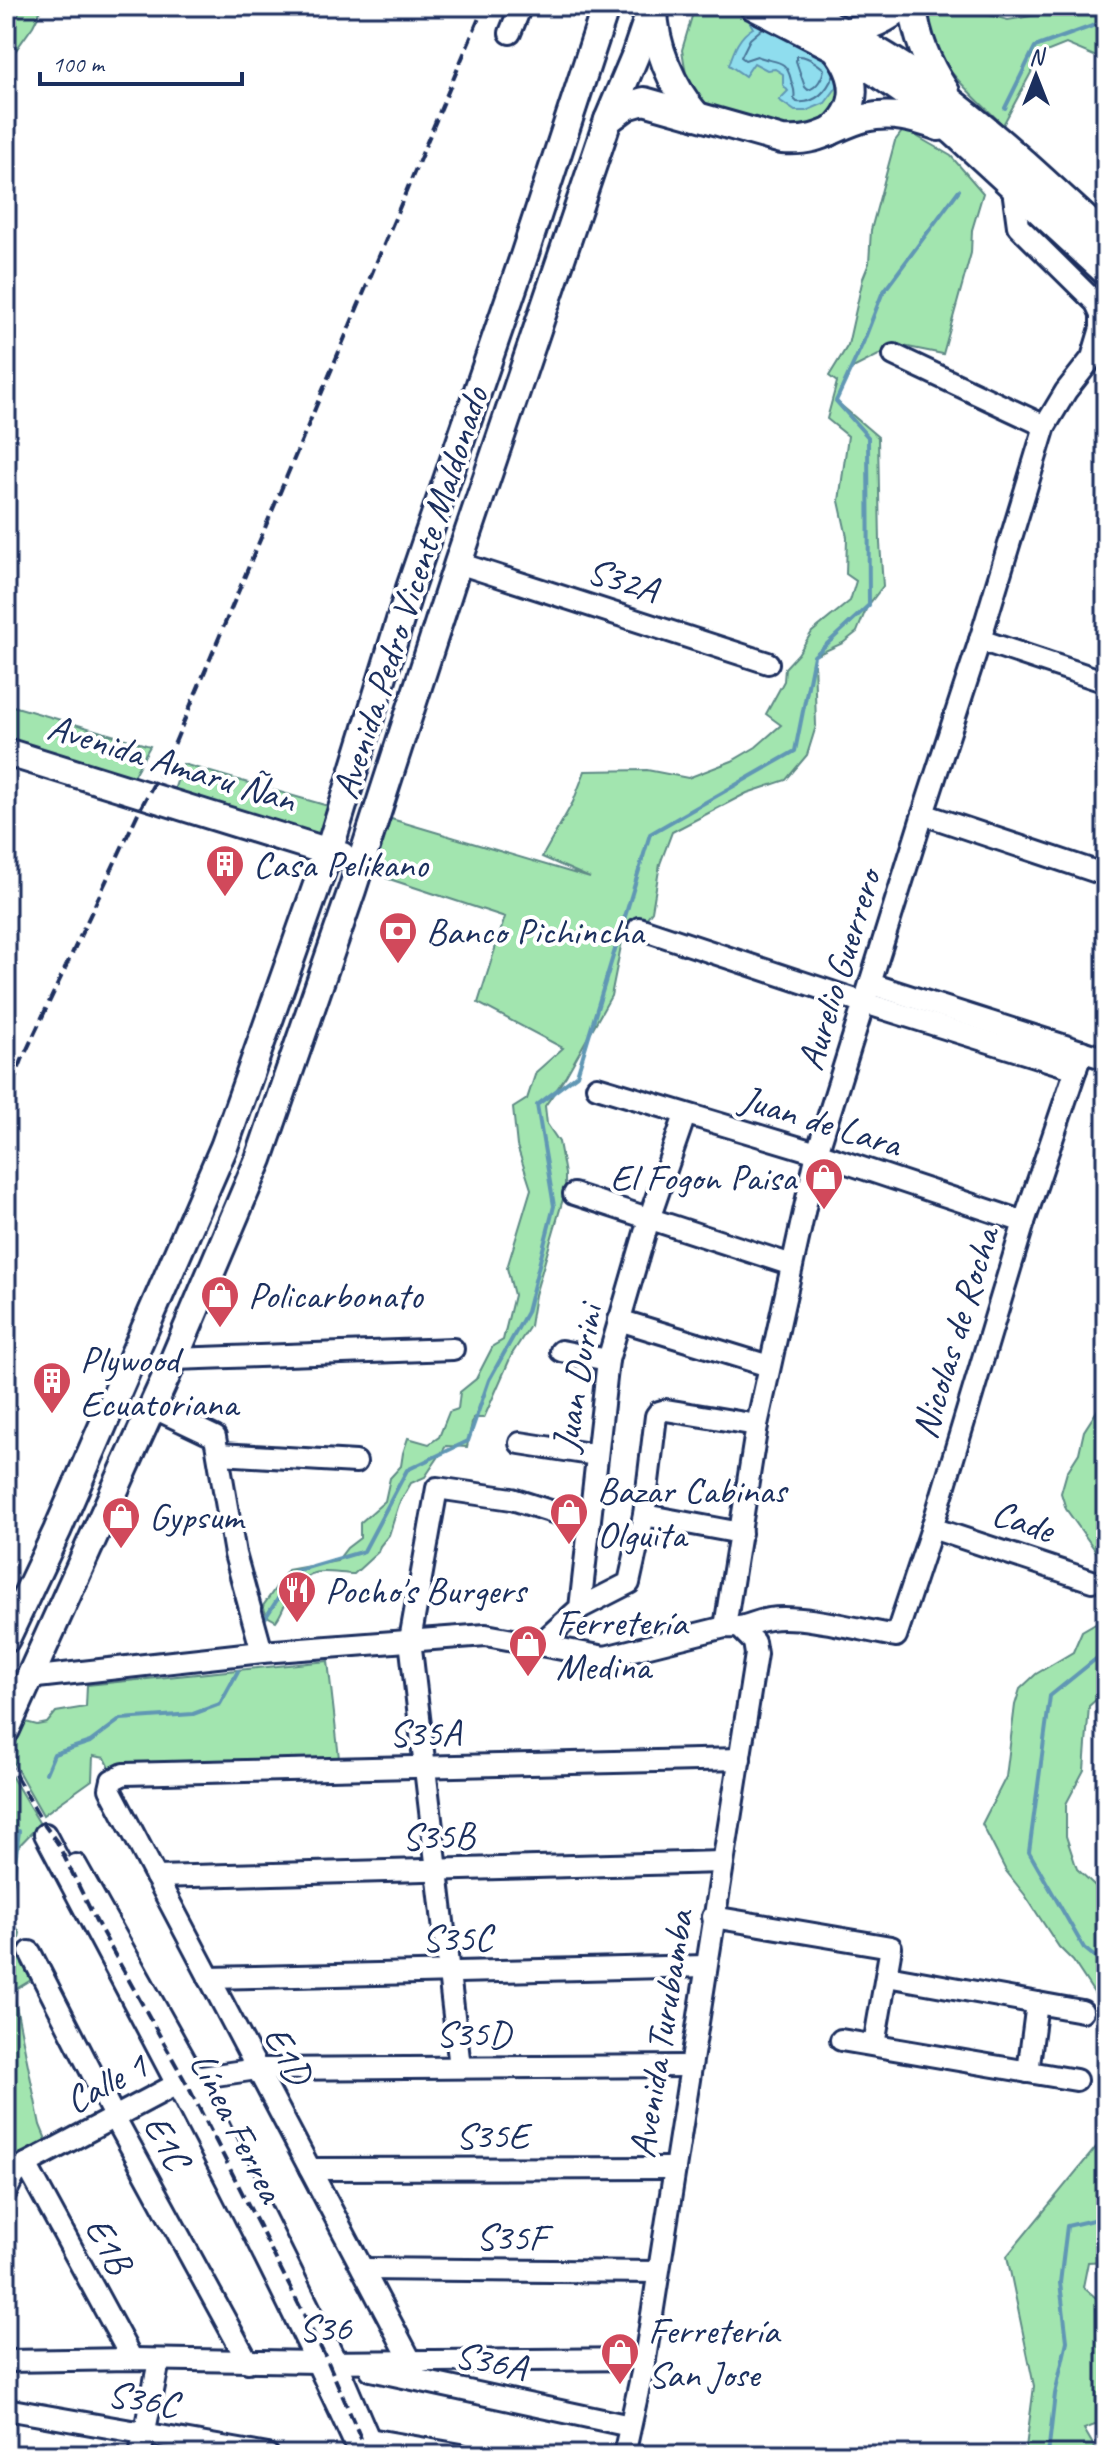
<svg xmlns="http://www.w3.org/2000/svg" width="1112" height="2461" viewBox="0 0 1112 2461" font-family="Caveat,sans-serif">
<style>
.green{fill:#a2e5af;stroke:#5e8a86;stroke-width:2}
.water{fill:#8fddee;stroke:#6197b4;stroke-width:2}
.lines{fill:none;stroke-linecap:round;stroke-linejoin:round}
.shore{stroke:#497598;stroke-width:2}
.stream{stroke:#6197b4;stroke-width:4}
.minor-casing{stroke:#1b2f5e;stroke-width:26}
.major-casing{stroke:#1b2f5e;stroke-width:32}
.minor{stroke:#fff;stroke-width:20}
.major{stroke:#fff;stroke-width:26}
.rail{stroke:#1b2f5e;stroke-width:4;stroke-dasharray:12 6;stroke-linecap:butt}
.labels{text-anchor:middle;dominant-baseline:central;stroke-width:8;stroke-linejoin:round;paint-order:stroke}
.street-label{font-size:38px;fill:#1b2f5e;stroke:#fff}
.poi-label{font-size:38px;fill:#1b2f5e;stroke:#fff;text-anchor:start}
</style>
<rect width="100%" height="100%" fill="#fff"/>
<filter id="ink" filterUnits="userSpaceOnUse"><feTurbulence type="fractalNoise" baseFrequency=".0125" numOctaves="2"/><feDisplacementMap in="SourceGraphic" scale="16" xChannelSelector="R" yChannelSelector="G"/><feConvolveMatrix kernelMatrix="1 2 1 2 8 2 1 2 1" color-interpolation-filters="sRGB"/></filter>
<g filter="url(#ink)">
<!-- green -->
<g class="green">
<polygon points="6,6 43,6 33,26 6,64"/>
<polygon points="695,6 732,6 828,48 850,106 800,142 706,106 688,86 682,50"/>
<path d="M925,6H955L1008,20L1042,14L1054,6H1106V61L1066,44L1041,54L1003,125C971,93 923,56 925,6Z"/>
<path d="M904,129L951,156L983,193L972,230L971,253L943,354L898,345L851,369L836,401L878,437L880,543L883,586L867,607L857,632L843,643L814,656L816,726L807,755L786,780L747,793L672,832L660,864L652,911L642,924L624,931L611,996L566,1076L545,1106L547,1124L559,1142L565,1174V1192L535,1295L530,1326L512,1354L484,1418H473L467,1447L446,1446L425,1477L411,1483L399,1504L389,1535L380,1546L378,1552L354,1574C319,1572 308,1565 288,1598C283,1607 282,1613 276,1621L267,1616L263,1606L288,1570L337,1561L347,1548L360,1538V1523L385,1501L390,1478L401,1466L403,1453L408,1438L429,1444L439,1437L449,1412L458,1409L460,1392L476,1379L493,1346L503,1340L514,1295L507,1268L531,1189L517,1146L513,1108L527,1099L536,1072L563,1048L478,1003L505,917L368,872L388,818L590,878L542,857L573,802L585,771L647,770L688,778L732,761L756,747L781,725L766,714L784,681L785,668L798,654L812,632L850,601L856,581L846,574L847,537L839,501L848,436L827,419L837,382L829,376L848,345L863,278L869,263L871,230L895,141Z"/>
<polygon points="6,704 150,746 131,780 6,743"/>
<polygon points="183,764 335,808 322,838 173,793"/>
<polygon points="1106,1397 1106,1570 1100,1557 1066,1509 1061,1493 1067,1472 1079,1453 1084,1431"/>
<polygon points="1106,1617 1106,1691 1089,1706 1084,1770 1066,1804 1066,1836 1077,1869 1106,1896 1106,2017 1100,2002 1073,1961 1059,1947 1025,1895 1006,1871 982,1824 1006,1777 1015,1705 1020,1689 1036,1674 1073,1652 1082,1631"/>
<polygon points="328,1661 339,1758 208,1763 111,1770 105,1758 93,1756 92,1780 43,1815 6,1750 18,1720 37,1725 47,1723 56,1712 86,1707 87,1685"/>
<polygon points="6,1767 40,1824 11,1854 6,1910"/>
<polygon points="6,1912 20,1933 16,1953 31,1980 13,1991 40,2125 49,2147 6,2179"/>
<polygon points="1106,2135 1106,2261 1088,2262 1083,2287 1106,2306 1106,2421 1084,2429 1099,2455 1025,2455 1034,2386 1007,2256"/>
</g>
<!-- water -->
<path class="water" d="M744,11L847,63L837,87L825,103L806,111H795L779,100L788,91L783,85V74L775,69L767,70L754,63L745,76L729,65C734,50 739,36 753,28Z"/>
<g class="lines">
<!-- shore -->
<g class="shore">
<path d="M763,28L750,39L741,57L745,60L757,56C775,64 786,57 791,80C793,88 796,90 794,99L797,102C816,104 827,91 834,74"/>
<path d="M797,56C806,55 817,63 824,69C823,77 817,88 808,90L805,87L796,61Z"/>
</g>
<!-- stream -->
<g class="stream">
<polyline points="1005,108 1035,47 1106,21"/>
<polyline points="264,1620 296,1571 364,1551 407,1470 468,1441 489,1380 527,1312 554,1206 537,1105 577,1075 650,834 795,751 814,656 869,605 868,437 836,401 863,343 882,294 959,190"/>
<polyline points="1106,1647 1102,1654 1050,1696 1029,1852 1084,1948 1106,1966"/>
<polyline points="46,1773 54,1754 90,1742 121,1719 193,1714 220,1704 238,1671"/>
<polyline points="6,1933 19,1831"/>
<polyline points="1048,2455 1055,2394 1067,2341 1060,2283 1067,2226 1106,2217"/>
</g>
<!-- minor casing -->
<g class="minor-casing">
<g id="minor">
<polyline points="510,33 521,6"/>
<polyline points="894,355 1045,426"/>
<polyline points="458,563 768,663"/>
<polyline points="980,640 1106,682"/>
<polyline points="923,814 1106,875"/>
<polyline points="639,928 865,1003 1076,1069"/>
<polyline points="871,984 1106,1059"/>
<polyline points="597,1087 817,1153 1024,1222"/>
<polyline points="574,1194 792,1265"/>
<polyline points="619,1320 769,1366"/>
<polyline points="561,1351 608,1360"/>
<polyline points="174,1359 453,1349"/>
<polyline points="152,1407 215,1437 235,1554 262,1652"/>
<polyline points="520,1443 597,1455"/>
<polyline points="220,1454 356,1462"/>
<polyline points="644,1515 741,1533"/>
<polyline points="932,1528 1092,1581"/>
<polyline points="580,1608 629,1583 644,1515 656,1416 659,1412 666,1410 757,1425"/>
<polyline points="725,1627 757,1425 817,1153 923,814 980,640 1045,426 1066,391 1092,358 1101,328 1101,314 1096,303 1018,226 1013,189"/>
<polyline points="540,1644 580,1608 608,1360 649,1219 685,1115"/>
<path d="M28,1678L262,1652L486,1635L605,1657L725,1627C747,1629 750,1622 769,1619C804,1614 860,1630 896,1636L932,1528L1024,1222L1082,1051"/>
<path d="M45,1834C153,2039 264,2244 360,2455"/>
<polyline points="76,1865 195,2078 336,2362 369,2439 374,2455"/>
<polyline points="156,1877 722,1862"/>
<polyline points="713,1917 891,1947 874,2045"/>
<polyline points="30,1952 115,2118 248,2362"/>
<polyline points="887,1976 1082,2011"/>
<polyline points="209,1978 706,1966"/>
<polyline points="841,2040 1076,2080"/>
<polyline points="460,2067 410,1640 437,1488 512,1499 588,1523"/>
<polyline points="1028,2072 1037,2003"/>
<polyline points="26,2164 132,2359"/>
<polyline points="310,2169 675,2168"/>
<polyline points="6,2192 14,2176 26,2164 177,2084 195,2078 257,2069 690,2066"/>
<polyline points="363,2269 658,2272"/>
<polyline points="6,2361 132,2359 318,2362 645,2359"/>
<polyline points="411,2361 110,1789 112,1780 124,1774 740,1759"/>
<polyline points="371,2370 630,2426"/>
<polyline points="6,2409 268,2455"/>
<polyline points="369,2439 461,2455"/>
<polyline points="140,2455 159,2361"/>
<polyline points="624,2455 645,2359 756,1654 754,1642 741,1629"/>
</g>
</g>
<!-- major casing -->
<g class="major-casing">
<g id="major">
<polyline points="753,6 835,48 877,73 917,101 954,132 1106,272"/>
<path d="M795,6C842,30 886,54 928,84C991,130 1049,186 1106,238"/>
<path d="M913,6C916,38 928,65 946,92"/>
<path d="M654,7C654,46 672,87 697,116"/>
<path d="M846,31C867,28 886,21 902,6"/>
<path d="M608,120L627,106L644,101L782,140C821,143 832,127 865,118C891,112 915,118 939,127"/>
<path d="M830,132C861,107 858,77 835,48"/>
<polyline points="6,752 342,856"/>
<polyline points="6,1639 57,1531 224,1147 329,851 410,588 524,256 606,6"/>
<polyline points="6,1730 174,1359 259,1159 352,890 458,563 608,120 635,56 652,6"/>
</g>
</g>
<!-- minor -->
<use href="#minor" class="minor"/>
<!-- major -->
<use href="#major" class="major"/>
<!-- rail -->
<g class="rail">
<polyline points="6,1102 22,1060 139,811 171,752 484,6"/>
<polyline points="6,1759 45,1826 57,1842 96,1921 190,2090 328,2362 368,2455"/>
</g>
</g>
</g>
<!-- icons -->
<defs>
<g id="building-pin" transform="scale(2)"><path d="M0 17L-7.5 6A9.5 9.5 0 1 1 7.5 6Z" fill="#d1495b" stroke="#fff"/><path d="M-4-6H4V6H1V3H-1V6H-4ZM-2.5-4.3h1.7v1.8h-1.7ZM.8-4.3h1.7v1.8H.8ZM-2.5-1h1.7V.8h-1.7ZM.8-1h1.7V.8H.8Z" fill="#fff"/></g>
<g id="bank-pin" transform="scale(2)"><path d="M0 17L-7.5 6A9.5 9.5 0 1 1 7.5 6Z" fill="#d1495b" stroke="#fff"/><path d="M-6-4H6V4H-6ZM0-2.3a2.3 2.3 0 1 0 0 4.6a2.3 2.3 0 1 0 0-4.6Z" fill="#fff"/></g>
<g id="shop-pin" transform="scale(2)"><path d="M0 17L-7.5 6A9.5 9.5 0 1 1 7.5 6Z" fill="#d1495b" stroke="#fff"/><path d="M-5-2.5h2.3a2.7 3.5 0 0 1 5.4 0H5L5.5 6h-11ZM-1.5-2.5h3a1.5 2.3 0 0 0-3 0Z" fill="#fff"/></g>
<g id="restaurant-pin" transform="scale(2)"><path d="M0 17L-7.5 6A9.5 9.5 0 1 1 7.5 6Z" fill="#d1495b" stroke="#fff"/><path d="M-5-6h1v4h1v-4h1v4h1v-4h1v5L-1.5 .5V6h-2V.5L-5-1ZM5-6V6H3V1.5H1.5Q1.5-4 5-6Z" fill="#fff"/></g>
</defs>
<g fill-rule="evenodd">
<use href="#building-pin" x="225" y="864"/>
<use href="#bank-pin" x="398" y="931"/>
<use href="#shop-pin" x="824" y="1177"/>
<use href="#shop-pin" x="220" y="1295"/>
<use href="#building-pin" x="52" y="1381"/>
<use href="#shop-pin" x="569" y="1512"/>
<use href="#shop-pin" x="121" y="1516"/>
<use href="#restaurant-pin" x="297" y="1590"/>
<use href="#shop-pin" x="528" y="1644"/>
<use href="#shop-pin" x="620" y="2352"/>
</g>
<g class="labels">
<!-- street labels -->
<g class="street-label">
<text transform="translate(623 580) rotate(18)">S32A</text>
<text transform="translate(410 593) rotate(-72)">Avenida Pedro Vicente Maldonado</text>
<text transform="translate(172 763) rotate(17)">Avenida Amaru Ñan</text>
<text transform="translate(839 970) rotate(-73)">Aurelio Guerrero</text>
<text transform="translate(821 1121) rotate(17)">Juan de Lara</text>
<text transform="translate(955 1333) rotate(-73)">Nicolas de Rocha</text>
<text transform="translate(577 1378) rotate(-80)">Juan Durini</text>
<text transform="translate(1023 1521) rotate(19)">Cade</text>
<text transform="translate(425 1733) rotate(-1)">S35A</text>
<text transform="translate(438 1836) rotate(-2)">S35B</text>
<text transform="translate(457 1938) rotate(-1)">S35C</text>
<text x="473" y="2033">S35D</text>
<text transform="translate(661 2034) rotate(-81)">Avenida Turubamba</text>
<text transform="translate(288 2055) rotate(62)">E1D</text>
<text transform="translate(106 2083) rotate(-28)">Calle 1</text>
<text transform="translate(237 2127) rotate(63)">Línea Ferrea</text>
<text x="492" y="2135">S35E</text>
<text transform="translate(167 2142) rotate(61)">E1C</text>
<text transform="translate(511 2237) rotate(1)">S35F</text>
<text transform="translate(109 2245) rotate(61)">E1B</text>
<text transform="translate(325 2328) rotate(-1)">S36</text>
<text transform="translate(491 2361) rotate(12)">S36A</text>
<text transform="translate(143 2399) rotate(10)">S36C</text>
</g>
<!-- poi labels -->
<g class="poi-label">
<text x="253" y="864">Casa Pelikano</text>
<text x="426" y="931">Banco Pichincha</text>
<text x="796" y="1177" text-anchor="end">El Fogon Paisa</text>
<text x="248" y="1295">Policarbonato</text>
<text x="80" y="1359">Plywood<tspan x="80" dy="44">Ecuatoriana</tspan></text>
<text x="597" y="1490">Bazar Cabinas<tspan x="597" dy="44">Olguita</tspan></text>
<text x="149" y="1516">Gypsum</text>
<text x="325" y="1590">Pocho's Burgers</text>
<text x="556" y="1622">Ferretería<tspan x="556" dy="44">Medina</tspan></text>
<text x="648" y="2330">Ferretería<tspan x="648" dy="44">San Jose</tspan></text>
</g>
</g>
<!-- margin -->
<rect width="1112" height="2461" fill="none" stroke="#fff" stroke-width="32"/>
<rect x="16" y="16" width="1080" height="2429" fill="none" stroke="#1b2f5e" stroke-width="3" filter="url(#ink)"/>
<!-- north arrow -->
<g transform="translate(1036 76)" stroke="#ffffff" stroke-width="6" paint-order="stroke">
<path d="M0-6L14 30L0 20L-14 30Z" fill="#1b2f5e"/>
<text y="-12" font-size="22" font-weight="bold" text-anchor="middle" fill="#1b2f5e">N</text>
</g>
<!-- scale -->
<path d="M40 72v12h202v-12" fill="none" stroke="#1b2f5e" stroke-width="4"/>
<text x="52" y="72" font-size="24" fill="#1b2f5e" stroke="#ffffff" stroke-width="6" paint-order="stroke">100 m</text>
</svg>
